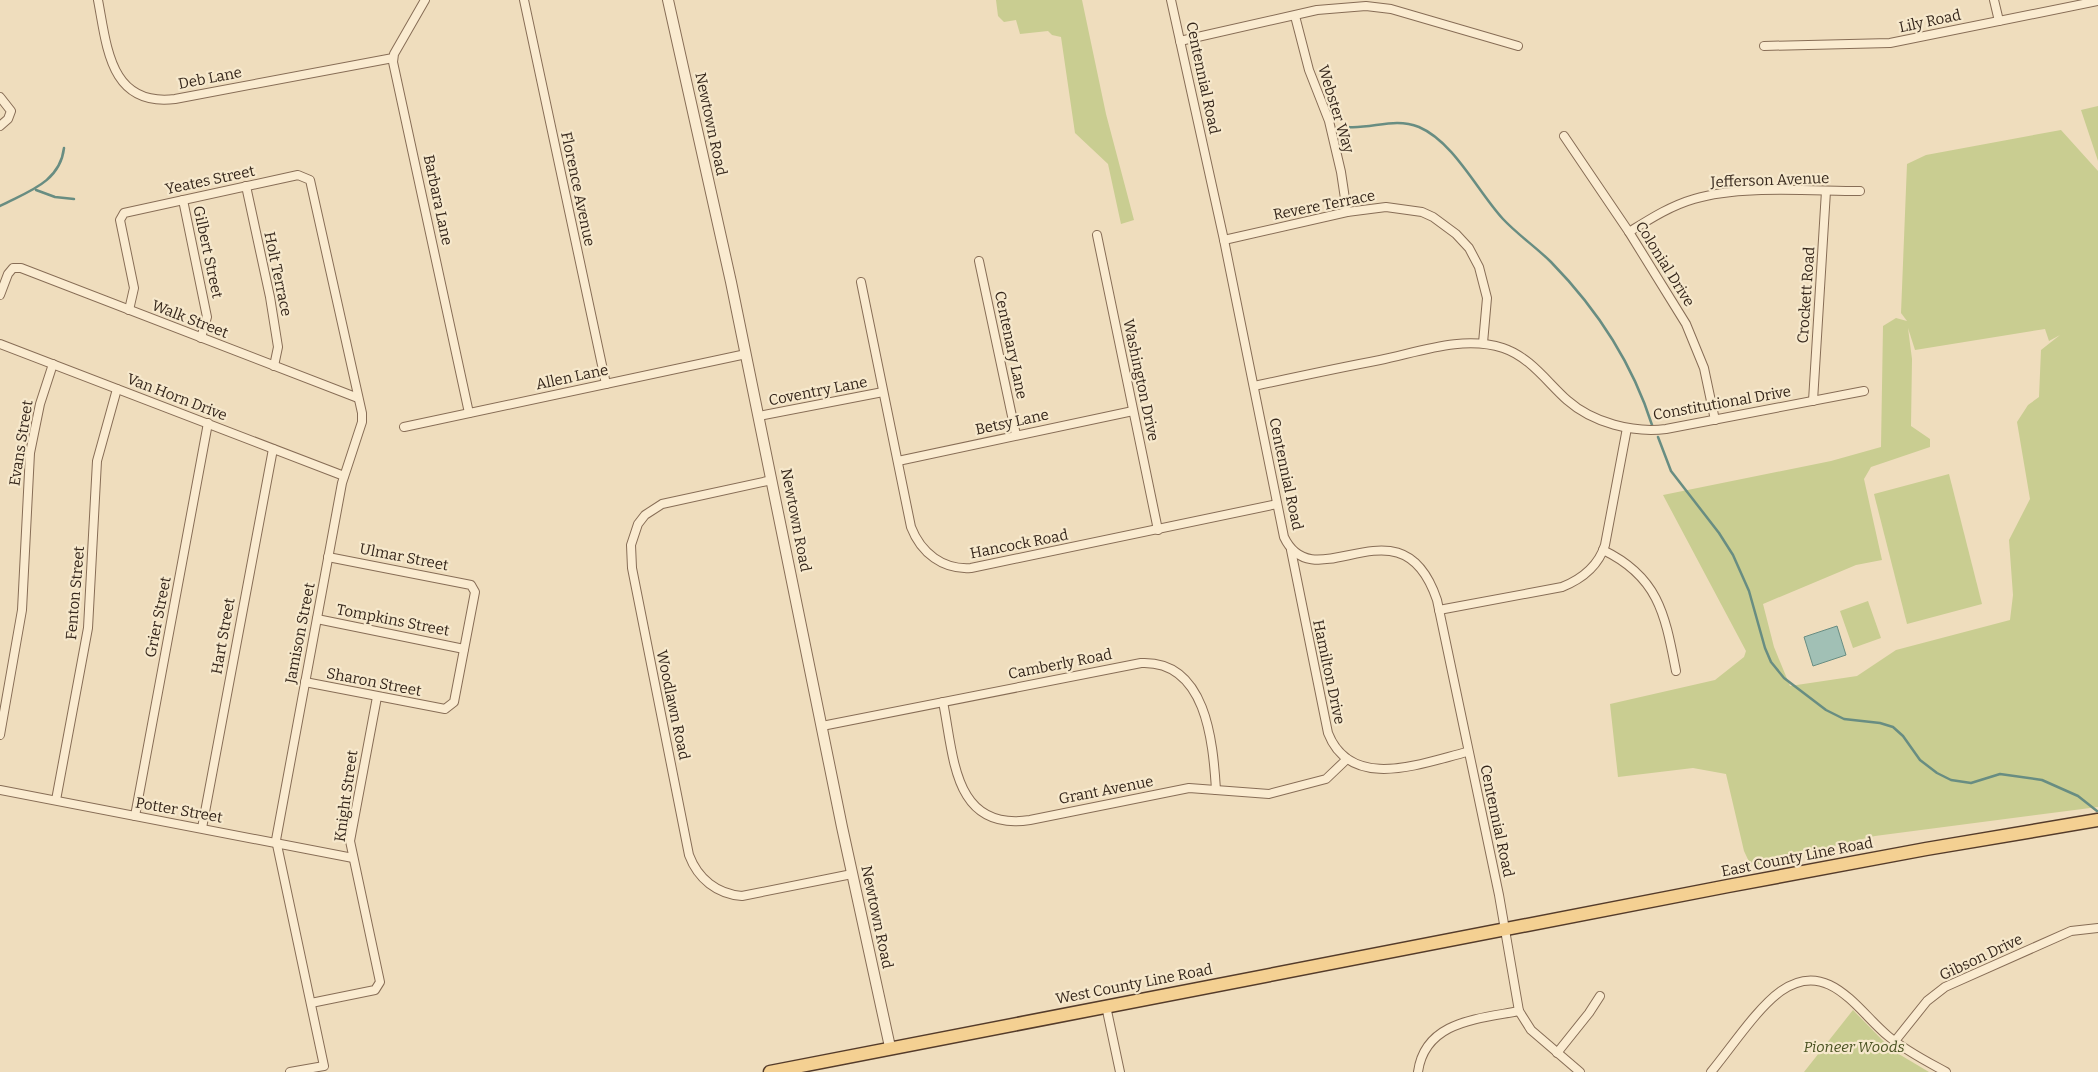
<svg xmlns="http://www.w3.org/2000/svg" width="2098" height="1072" viewBox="0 0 2098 1072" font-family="Bitter,serif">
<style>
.green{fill:#c9cd91;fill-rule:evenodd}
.water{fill:#a1c0b5;stroke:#688d82}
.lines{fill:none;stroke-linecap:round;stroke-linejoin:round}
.stream{stroke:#688d82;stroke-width:2.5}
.minor-casing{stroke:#876d56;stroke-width:10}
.tertiary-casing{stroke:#876d56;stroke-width:12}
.primary-casing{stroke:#543b2a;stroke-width:15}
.minor{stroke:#faebd0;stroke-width:8}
.tertiary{stroke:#faebd0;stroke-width:10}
.primary{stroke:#f4d092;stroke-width:12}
.labels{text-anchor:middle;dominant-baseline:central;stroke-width:4.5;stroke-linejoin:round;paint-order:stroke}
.street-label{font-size:15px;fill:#35261b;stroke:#f6e8cc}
.park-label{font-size:15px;font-style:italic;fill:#495221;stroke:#f6e8cc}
</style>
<rect width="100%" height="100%" fill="#efddbd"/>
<!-- green -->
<g class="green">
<polygon points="996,0 1082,0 1106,114 1134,220 1121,224 1108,164 1075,133 1061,37 1052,35 1048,31 1020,34 1016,20 1004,22 998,16"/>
<polygon points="2098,106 2098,161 2081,110"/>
<path d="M2061,130L2098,171V807L1875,836L1751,866L1744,851L1726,774L1693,768L1618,777L1610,704L1715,680L1744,657L1746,651L1663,495L1831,461L1881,447L1883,326L1896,318L1907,321L1901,313L1907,164L1926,155ZM1908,328L1915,350L2045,329L2049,341L2060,335L2041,350L2039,397L2028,405L2017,422L2030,499L2009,540L2013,595L2010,620L1896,650L1857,676L1790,686L1774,647L1763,604L1856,565L1882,560L1864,479L1871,467L1930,447V439L1911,426L1912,359Z"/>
<polygon points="1949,474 1982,604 1907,624 1874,494"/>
<polygon points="1868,601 1881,638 1853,648 1840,611"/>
<polygon points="1853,1010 1892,1050 1929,1072 1804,1072"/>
</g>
<!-- water -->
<polygon class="water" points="1837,626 1846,655 1813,666 1804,637"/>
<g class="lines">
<!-- stream -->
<g class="stream">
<path d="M1348,127C1373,129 1394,117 1419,127C1454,142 1478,192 1503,219C1518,235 1536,247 1551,262C1597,309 1632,362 1652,425"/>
<polyline points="36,190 55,197 74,199"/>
<path d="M0,206C26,192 60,183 64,148"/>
<polyline points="1658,437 1671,471 1719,533 1733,555 1749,591 1765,648 1771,662 1784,678 1826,710 1844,719 1880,723 1893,727 1903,736 1920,760 1937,773 1951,780 1971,783 2000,774 2042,780 2078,796 2097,811"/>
</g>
<!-- minor casing -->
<g class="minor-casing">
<g id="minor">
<path d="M98,0C107,47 110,107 175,99L393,58"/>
<polyline points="425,0 394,54 393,62 469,413"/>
<polyline points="524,0 606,384"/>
<path d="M1171,0L1224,240L1284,537C1315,603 1401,493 1437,600L1499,895L1519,1011L1531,1030L1580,1072"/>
<polyline points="1994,0 1999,21"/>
<polyline points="1295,16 1309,70 1329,121 1341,172 1347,212"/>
<polyline points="1180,41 1317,10 1366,6 1391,9 1518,46"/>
<polyline points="1764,46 1890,43 2098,1"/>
<polyline points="0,97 11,111 8,119 0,126"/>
<polyline points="1564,136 1629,232 1686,324 1704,368 1715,420"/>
<polyline points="246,186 270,297 278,347 274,366"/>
<polyline points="183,200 207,317 201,338"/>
<path d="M1629,232C1650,219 1670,206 1694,199C1739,185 1811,191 1860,191"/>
<polyline points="1097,235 1158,530"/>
<polyline points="1224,240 1347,212 1386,207 1422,212 1433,217 1456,234 1469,248 1479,267 1487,298 1483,343"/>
<polyline points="979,261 1016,435"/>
<path d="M861,282L911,527C921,553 943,570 971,568L1277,504"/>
<polyline points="0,295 8,274 13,268 21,268 358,398"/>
<polyline points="129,310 134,288 120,220 124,213 298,175 310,180 362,413 362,422 342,483 276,840 324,1066 290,1072"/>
<polyline points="0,344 344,476"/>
<path d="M1254,386C1296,377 1338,368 1380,360C1419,352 1463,335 1503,348C1530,357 1547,382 1567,400C1593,423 1633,433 1666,429L1864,391"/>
<polyline points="1813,401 1826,191"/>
<polyline points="759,416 883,392"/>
<polyline points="404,427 746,354"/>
<polyline points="898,461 1133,411"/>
<path d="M772,480L662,504L645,515L638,524L631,545L632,568L689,855C698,879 717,894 742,896L852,874"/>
<path d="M1291,550L1328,733C1351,792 1422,763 1467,752"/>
<path d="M1603,550C1659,577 1665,615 1676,671"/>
<path d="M1439,610L1562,587C1582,579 1598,567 1605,545L1627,428"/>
<polyline points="317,619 464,649"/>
<polyline points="305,682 445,709 454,702 475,592 471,585 328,557"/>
<path d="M943,702C954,756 953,832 1030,820L1189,788L1269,794L1326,779L1347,759"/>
<path d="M822,726L1141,663C1206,660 1213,741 1216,790"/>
<polyline points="0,735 22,610 30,453 40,404 53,364"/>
<polyline points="0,790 353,858"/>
<polyline points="56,800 88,628 97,461 117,389"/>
<polyline points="135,816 208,423"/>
<polyline points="202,828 273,449"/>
<polyline points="311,1003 375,990 380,982 350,841 377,697"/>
<polyline points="1106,1006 1120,1072"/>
<polyline points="1895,1041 1927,1001 1945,987 2071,931 2098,928"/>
<polyline points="1557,1053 1589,1013 1600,996"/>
<path d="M1418,1072C1425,1021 1478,1019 1519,1011"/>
<path d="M1711,1072C1731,1048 1757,1008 1781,991C1828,958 1857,1010 1888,1036C1906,1051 1926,1061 1946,1072"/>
</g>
</g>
<!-- tertiary casing -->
<g class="tertiary-casing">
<polyline id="tertiary" points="668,0 731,282 842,827 890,1047"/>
</g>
<!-- primary casing -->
<g class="primary-casing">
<polyline id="primary" points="770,1072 1728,886 1926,849 2098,820"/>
</g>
<!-- minor -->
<use href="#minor" class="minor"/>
<!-- tertiary -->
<use href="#tertiary" class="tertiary"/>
<!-- primary -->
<use href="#primary" class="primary"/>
</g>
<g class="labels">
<!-- street labels -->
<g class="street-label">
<text transform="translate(1930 21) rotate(-12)">Lily Road</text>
<text transform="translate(210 78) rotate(-11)">Deb Lane</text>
<text transform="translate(1203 78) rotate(78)">Centennial Road</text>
<text transform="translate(1336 109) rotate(73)">Webster Way</text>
<text transform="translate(711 124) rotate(78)">Newtown Road</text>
<text transform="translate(210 180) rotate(-12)">Yeates Street</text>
<text transform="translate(1770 180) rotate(-2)">Jefferson Avenue</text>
<text transform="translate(578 189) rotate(78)">Florence Avenue</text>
<text transform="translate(438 200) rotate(78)">Barbara Lane</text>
<text transform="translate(1324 205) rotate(-11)">Revere Terrace</text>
<text transform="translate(208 252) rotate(78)">Gilbert Street</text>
<text transform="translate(1665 264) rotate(58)">Colonial Drive</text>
<text transform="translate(278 274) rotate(78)">Holt Terrace</text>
<text transform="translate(1806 295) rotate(-86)">Crockett Road</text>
<text transform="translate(190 319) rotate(21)">Walk Street</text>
<text transform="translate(1011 345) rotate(78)">Centenary Lane</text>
<text transform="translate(572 377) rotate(-12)">Allen Lane</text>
<text transform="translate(1141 380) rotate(78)">Washington Drive</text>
<text transform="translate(818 391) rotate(-11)">Coventry Lane</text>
<text transform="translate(177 397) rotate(21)">Van Horn Drive</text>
<text transform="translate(1722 403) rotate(-10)">Constitutional Drive</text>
<text transform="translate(1012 422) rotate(-12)">Betsy Lane</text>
<text transform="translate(21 443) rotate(-81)">Evans Street</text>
<text transform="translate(1286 474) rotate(78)">Centennial Road</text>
<text transform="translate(796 520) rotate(79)">Newtown Road</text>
<text transform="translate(1019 544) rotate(-11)">Hancock Road</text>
<text transform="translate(404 557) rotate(11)">Ulmar Street</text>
<text transform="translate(75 593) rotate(-85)">Fenton Street</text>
<text transform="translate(158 617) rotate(-79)">Grier Street</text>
<text transform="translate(393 620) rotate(11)">Tompkins Street</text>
<text transform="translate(300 633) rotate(-79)">Jamison Street</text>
<text transform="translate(223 636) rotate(-80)">Hart Street</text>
<text transform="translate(1060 664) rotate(-11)">Camberly Road</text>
<text transform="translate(1329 672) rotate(78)">Hamilton Drive</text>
<text transform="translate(374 682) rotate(11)">Sharon Street</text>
<text transform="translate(673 705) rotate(78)">Woodlawn Road</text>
<text transform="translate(1106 790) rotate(-11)">Grant Avenue</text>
<text transform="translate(346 796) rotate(-82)">Knight Street</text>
<text transform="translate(179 810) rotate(10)">Potter Street</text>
<text transform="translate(1497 821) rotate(78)">Centennial Road</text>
<text transform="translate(1797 857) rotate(-11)">East County Line Road</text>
<text transform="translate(877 917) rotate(78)">Newtown Road</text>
<text transform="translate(1981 957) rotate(-25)">Gibson Drive</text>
<text transform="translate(1134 984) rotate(-11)">West County Line Road</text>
</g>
<!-- park labels -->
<g class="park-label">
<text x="1854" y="1047">Pioneer Woods</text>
</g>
</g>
</svg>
